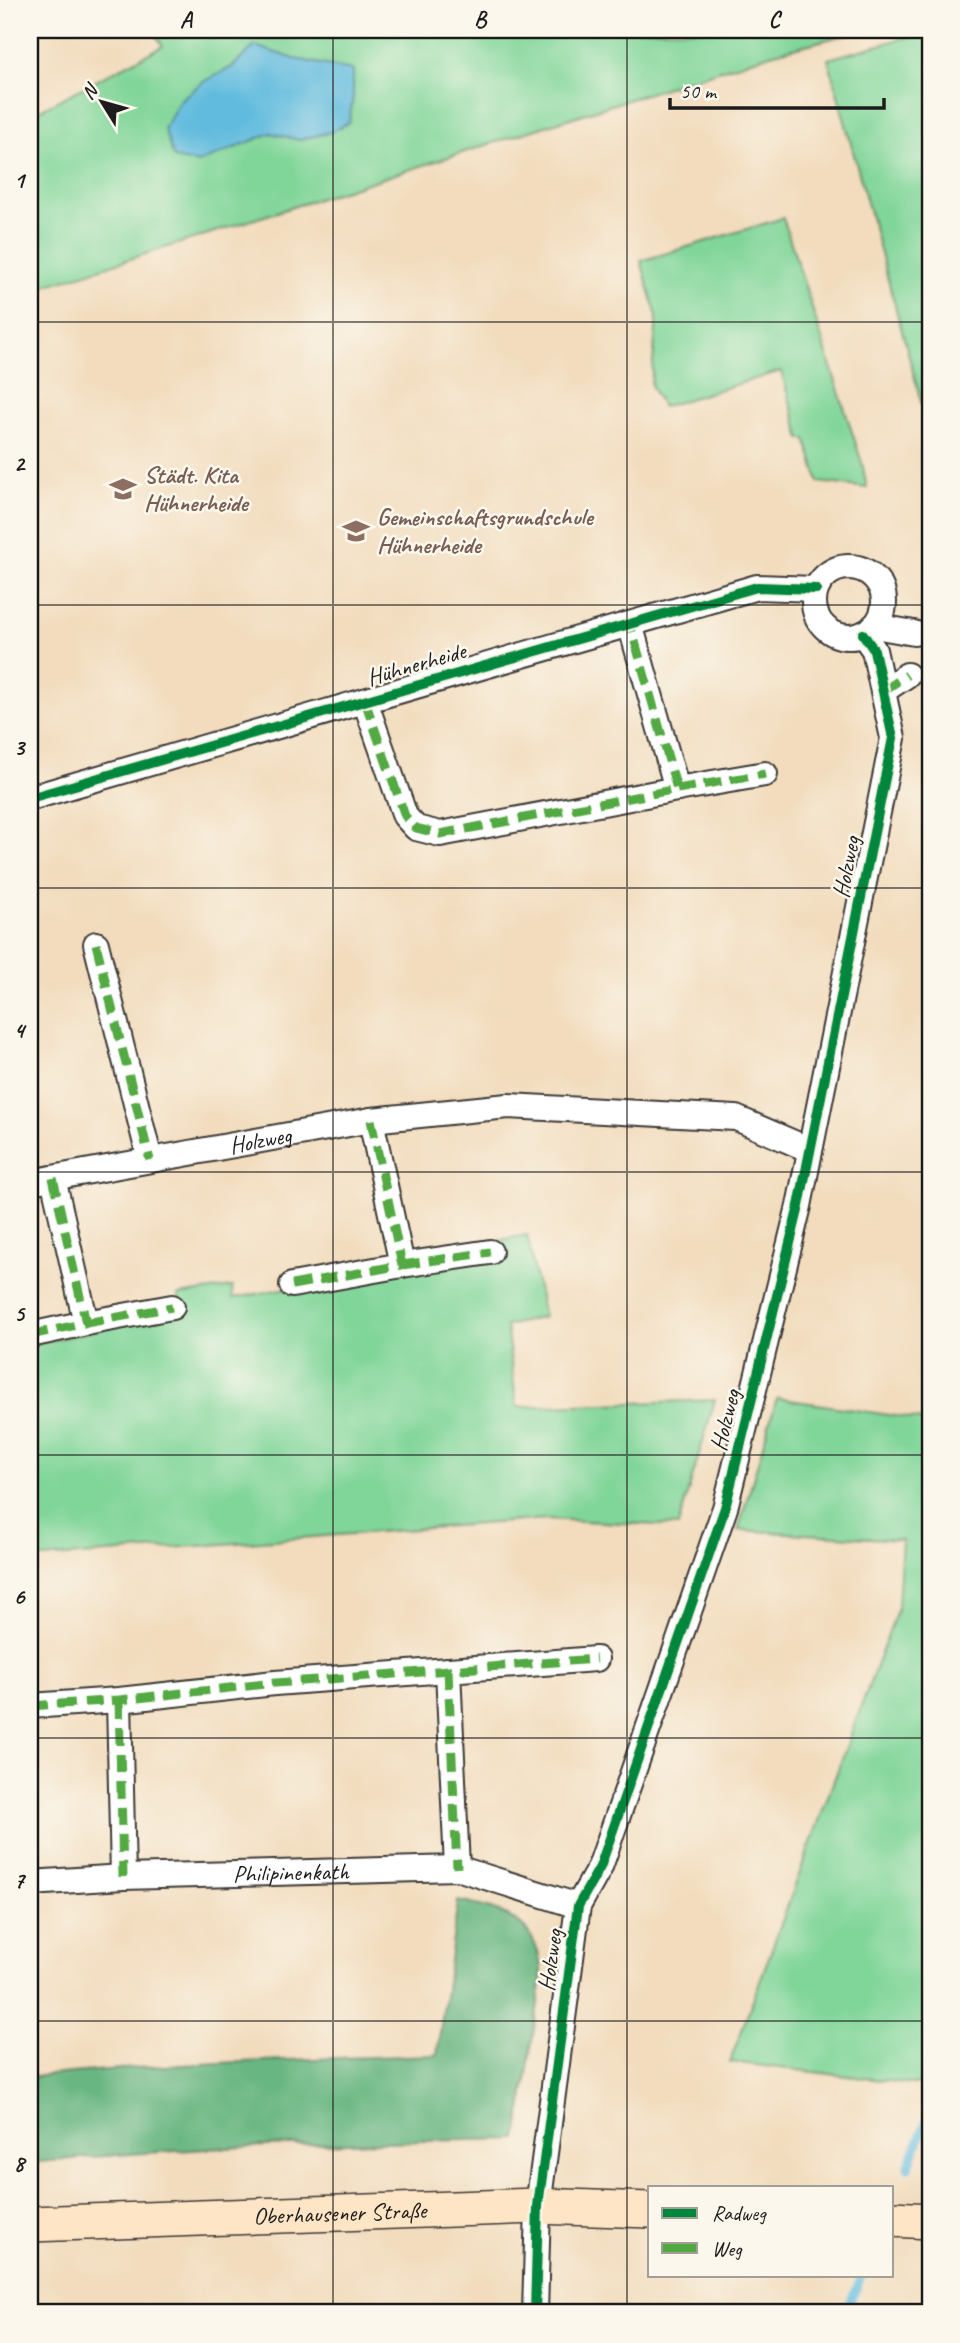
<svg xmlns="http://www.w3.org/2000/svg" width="960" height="2343" viewBox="0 0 960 2343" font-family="Caveat,sans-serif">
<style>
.green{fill:#80d599;stroke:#4e785a;stroke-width:2}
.forest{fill:#68b681;stroke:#42694e;stroke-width:2}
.water{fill:#61bbde;stroke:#3e6c7d;stroke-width:2}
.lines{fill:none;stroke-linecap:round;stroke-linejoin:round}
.stream{stroke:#61bbde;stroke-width:9}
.street-casing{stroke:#3c3934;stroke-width:28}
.secondary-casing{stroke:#3c3934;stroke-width:38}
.street{stroke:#fff;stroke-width:24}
.secondary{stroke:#fee5c5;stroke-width:35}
.quiet{stroke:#52a943;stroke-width:9;stroke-dasharray:18 9;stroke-linecap:butt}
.cycleway-casing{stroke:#fbf7ec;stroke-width:15}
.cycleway{stroke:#00873e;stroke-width:10}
.grid{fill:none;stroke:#1c1c1c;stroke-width:2;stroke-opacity:0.55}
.labels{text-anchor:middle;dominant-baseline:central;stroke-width:5;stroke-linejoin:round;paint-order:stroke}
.education-label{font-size:24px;font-weight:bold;fill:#785e54;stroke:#fbf7ec;text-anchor:start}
.street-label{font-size:24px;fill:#1c1c1c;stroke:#fbf7ec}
.neatline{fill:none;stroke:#1c1c1c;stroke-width:2.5}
.grid-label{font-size:23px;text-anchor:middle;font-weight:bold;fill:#1c1c1c}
</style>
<rect width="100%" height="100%" fill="#fbf7ec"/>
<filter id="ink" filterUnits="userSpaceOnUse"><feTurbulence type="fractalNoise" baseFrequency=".0143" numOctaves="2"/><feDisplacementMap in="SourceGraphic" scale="14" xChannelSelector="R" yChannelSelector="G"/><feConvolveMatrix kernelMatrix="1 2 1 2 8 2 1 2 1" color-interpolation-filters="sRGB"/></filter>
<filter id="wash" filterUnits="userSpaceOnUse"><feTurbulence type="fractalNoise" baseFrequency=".00686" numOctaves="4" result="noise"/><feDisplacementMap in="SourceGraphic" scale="28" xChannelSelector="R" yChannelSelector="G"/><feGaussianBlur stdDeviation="1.57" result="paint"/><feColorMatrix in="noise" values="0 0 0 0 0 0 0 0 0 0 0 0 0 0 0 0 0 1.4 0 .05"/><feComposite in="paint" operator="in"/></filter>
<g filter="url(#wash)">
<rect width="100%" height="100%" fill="#f2dcbd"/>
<!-- green -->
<g class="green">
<polygon points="152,30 864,30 774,53 30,291 30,115 163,46"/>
<polygon points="930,31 930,434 828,59"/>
<polygon points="783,218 862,463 867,488 819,482 806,439 801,439 781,371 662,407 651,385 657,317 641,261"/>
<path d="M527,1235L544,1317L506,1326L517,1407L715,1400L678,1526L546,1519L30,1559V1345L180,1311L178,1295L232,1287L233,1298C332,1282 428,1252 527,1235Z"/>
<polygon points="777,1398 928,1421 930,1417 930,2086 730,2062 898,1607 902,1540 738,1530"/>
</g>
<!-- forest -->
<path class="forest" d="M458,1901C509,1911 544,1924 541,1984L517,2139C355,2142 192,2146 30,2163V2077C165,2063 301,2059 437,2055Z"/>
<!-- water -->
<polygon class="water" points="255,46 295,59 353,70 353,97 349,122 331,132 299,140 271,133 198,163 174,158 164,129 180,100 203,82 232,67"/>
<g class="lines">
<!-- stream -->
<g class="stream">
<polyline points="908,2167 930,2112"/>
<polyline points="845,2313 861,2277"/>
</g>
</g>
</g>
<g filter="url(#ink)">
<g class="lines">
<!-- street casing -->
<g class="street-casing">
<g id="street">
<circle cx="849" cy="602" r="35"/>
<polyline points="874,626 914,633"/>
<polyline points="883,691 907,675"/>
<polyline points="365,701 405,816 416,828 440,834 677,789 630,624"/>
<polyline points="677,789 765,774"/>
<polyline points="30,798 757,587 816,589"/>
<polyline points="96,944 150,1160"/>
<path id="s1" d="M30,1182L371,1120L508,1106L736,1118L810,1150"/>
<polyline points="402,1265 490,1252"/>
<polyline points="292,1285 402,1265 371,1120"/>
<polyline points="86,1323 172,1307"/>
<polyline points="30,1335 86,1323 53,1178"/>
<polyline points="448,1670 457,1868"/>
<polyline points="119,1700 123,1877"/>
<polyline points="30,1706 119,1700 275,1683 596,1659"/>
<path id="s2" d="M30,1883L123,1877L457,1868L578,1906"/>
<polyline points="535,2313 538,2206 578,1906 600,1867 725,1508 799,1206 893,738 874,650 863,634"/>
</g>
</g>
<!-- secondary casing -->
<g class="secondary-casing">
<g id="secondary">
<polyline points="892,2219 930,2221"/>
<path id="s3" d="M30,2224L538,2206L650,2210"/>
</g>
</g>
<!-- street -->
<use href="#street" class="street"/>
<!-- secondary -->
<use href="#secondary" class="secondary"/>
<!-- quiet -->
<g class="quiet">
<polyline points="883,691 907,675"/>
<polyline points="365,701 405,816 416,828 440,834 677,789 630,624"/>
<polyline points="677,789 765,774"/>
<polyline points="96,944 150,1160"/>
<polyline points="402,1265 490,1252"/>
<polyline points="292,1285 402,1265 371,1120"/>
<polyline points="86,1323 172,1307"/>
<polyline points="30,1335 86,1323 53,1178"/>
<polyline points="448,1670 457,1868"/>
<polyline points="119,1700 123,1877"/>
<polyline points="30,1706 119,1700 275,1683 596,1659"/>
</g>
<!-- cycleway casing -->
<g class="cycleway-casing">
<g id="cycleway">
<polyline points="30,798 757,587 816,589"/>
<polyline points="535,2313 538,2206 578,1906 600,1867 725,1508 799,1206 893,738 874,650 863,634"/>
</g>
</g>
<!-- cycleway -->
<use href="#cycleway" class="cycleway"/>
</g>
</g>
<!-- grid -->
<path class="grid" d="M333,30V2313M627,30V2313M30,322H930M30,605H930M30,888H930M30,1172H930M30,1455H930M30,1738H930M30,2021H930"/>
<!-- icons -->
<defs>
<g id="school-bare" transform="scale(2.1)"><path d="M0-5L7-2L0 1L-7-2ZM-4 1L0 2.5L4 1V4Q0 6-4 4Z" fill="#8d6e63" stroke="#fbf7ec" stroke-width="2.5" paint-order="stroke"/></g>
</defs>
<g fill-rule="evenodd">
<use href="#school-bare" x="123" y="489"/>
<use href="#school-bare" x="356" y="531"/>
</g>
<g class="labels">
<!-- education labels -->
<g class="education-label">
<text x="144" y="475">Städt. Kita<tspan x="144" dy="28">Hühnerheide</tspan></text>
<text x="377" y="517">Gemeinschaftsgrundschule<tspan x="377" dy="28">Hühnerheide</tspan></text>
</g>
<!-- street labels -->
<g class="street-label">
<text transform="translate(416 664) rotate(-16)">Hühnerheide</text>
<text transform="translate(846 867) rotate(-79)">Holzweg</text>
<text stroke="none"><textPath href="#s1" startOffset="234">Holzweg</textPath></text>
<text transform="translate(725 1420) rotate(-76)">Holzweg</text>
<text stroke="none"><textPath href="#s2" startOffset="261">Philipinenkath</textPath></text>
<text transform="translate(550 1960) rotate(-82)">Holzweg</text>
<text stroke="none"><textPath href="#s3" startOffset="310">Oberhausener Straße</textPath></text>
</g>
</g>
<!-- margin -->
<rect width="960" height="2343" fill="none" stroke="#fbf7ec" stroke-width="77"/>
<!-- legend -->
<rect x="648" y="2186" width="245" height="91" fill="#fbf7ec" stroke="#a29f99" stroke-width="2"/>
<rect x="662" y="2208" width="35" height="10" fill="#00873e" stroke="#a29f99" stroke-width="2"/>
<text x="712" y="2220" font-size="21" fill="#1c1c1c">Radweg</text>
<rect x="662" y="2243" width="35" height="10" fill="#52a943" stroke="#a29f99" stroke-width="2"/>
<text x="712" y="2256" font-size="21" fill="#1c1c1c">Weg</text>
<!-- north arrow -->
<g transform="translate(102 102) rotate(307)" stroke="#fbf7ec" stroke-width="5" paint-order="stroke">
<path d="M0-5L12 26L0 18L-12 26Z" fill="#1c1c1c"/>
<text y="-10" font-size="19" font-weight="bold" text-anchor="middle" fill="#1c1c1c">N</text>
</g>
<!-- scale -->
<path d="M670 98v10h214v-10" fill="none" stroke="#1c1c1c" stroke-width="3.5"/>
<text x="680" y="98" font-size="21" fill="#1c1c1c" stroke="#fbf7ec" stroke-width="5" paint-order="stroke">50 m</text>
<rect x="38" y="38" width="884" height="2266" class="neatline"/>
<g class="grid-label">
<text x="186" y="27">A</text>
<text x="480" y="27">B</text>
<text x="774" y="27">C</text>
<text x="19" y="188">1</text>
<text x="19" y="471">2</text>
<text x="19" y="755">3</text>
<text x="19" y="1038">4</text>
<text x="19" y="1321">5</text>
<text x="19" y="1604">6</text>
<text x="19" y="1888">7</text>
<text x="19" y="2171">8</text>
</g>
</svg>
